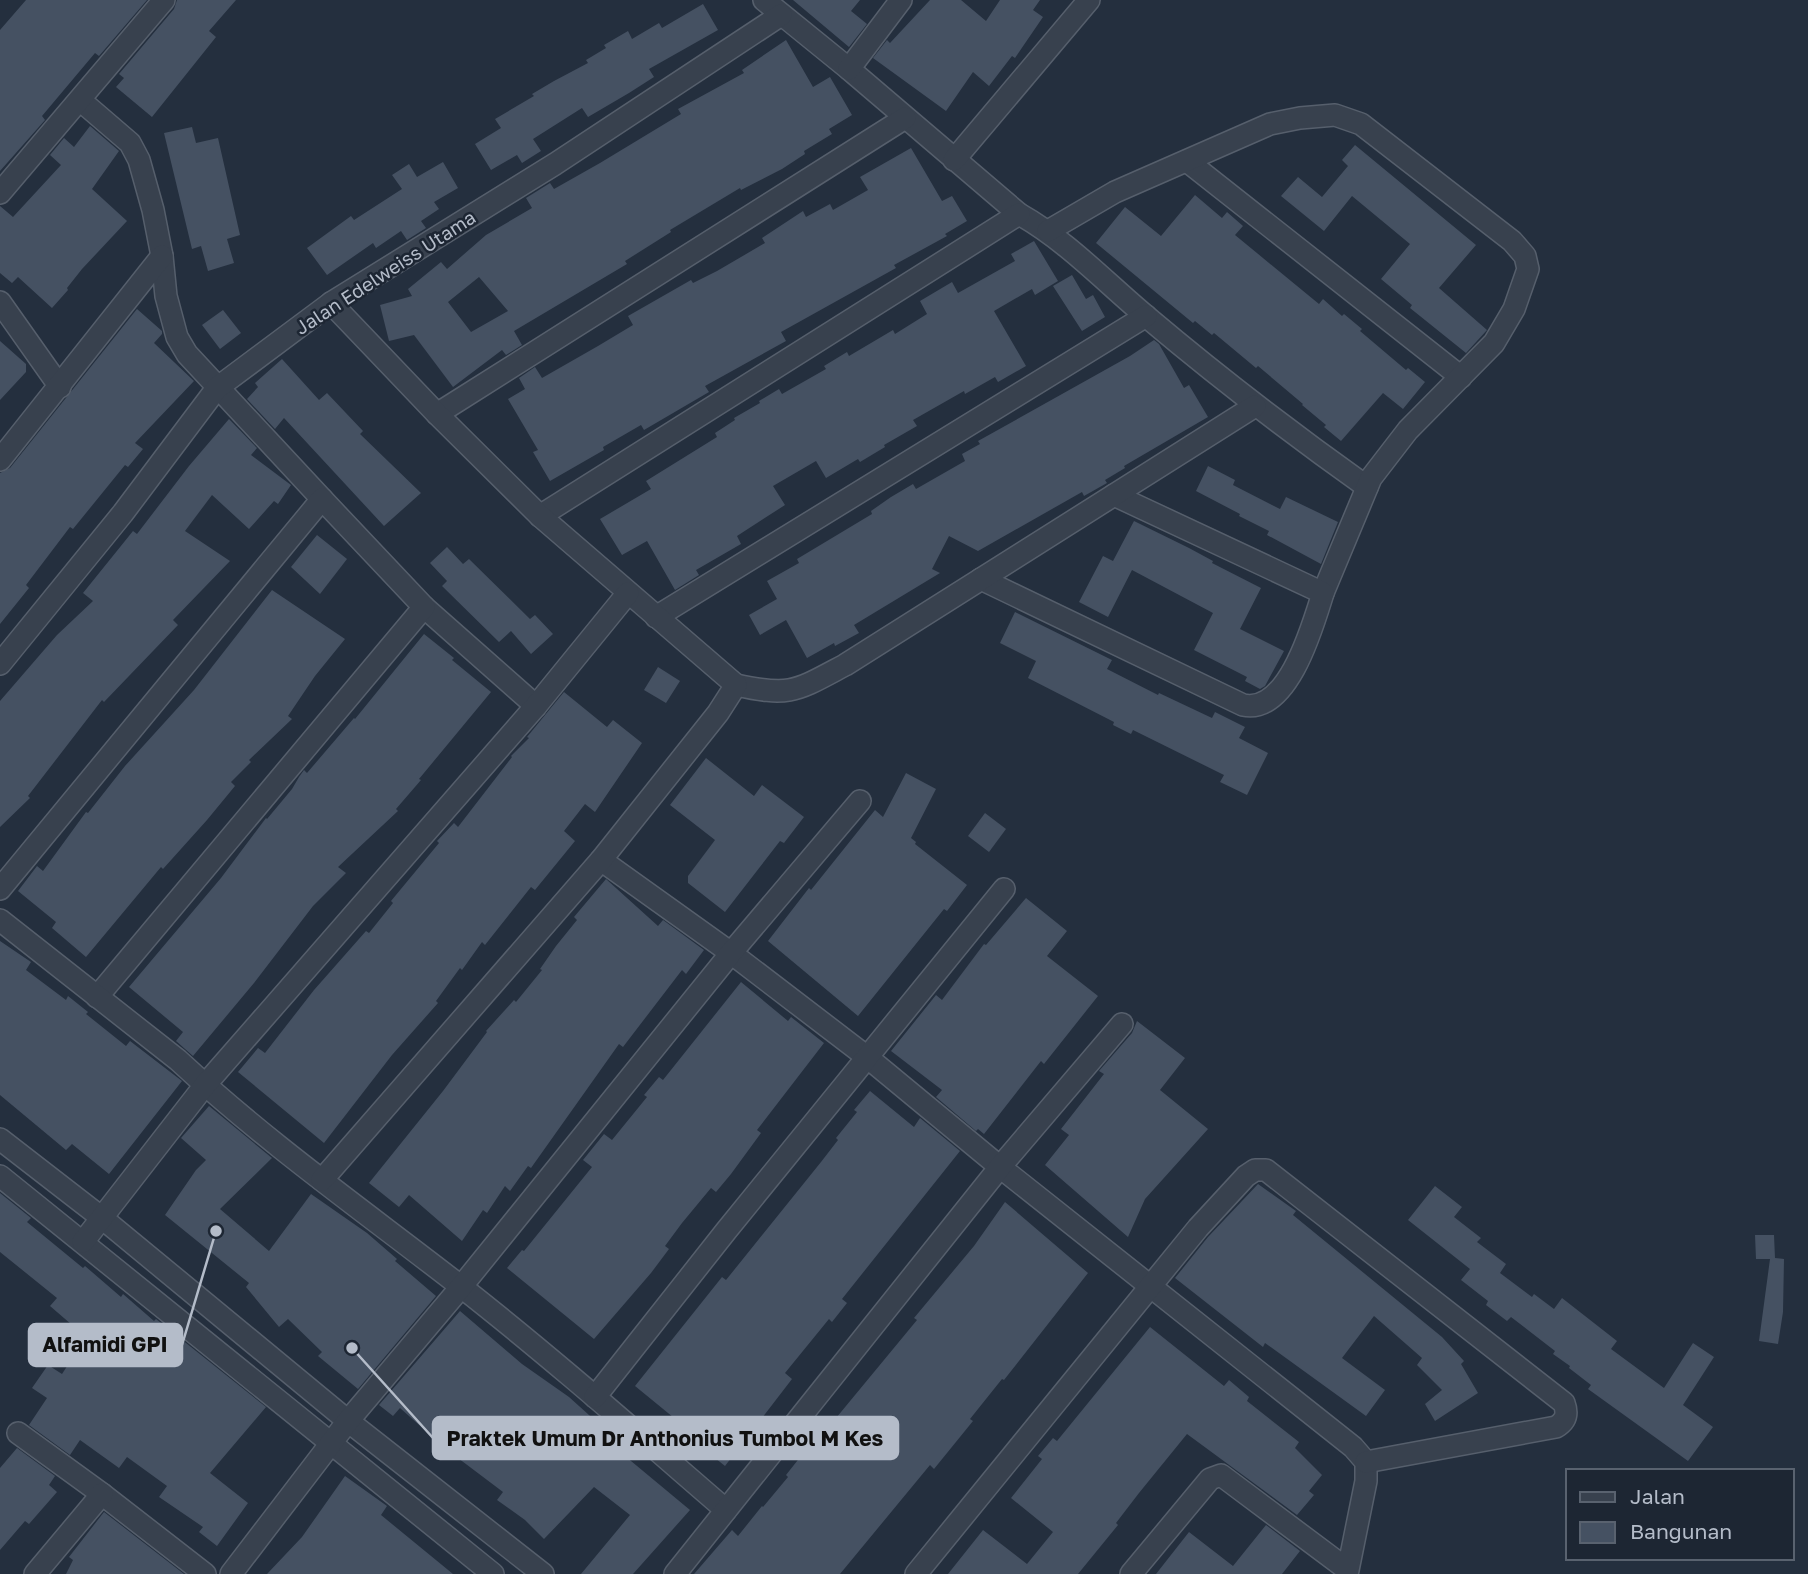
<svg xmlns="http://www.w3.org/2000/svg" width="1808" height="1574" viewBox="0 0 1808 1574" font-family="'Golos Text',sans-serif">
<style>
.building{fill:#455162;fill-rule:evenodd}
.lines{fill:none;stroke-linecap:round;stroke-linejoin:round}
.minor-casing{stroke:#565f6c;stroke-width:24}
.minor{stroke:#38414e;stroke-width:21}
.labels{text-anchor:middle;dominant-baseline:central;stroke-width:5;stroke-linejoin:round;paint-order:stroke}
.street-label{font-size:19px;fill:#b4bcc9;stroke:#1d2633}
.leader{fill:none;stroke:#b4bcc9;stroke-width:2.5}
.callout-dot{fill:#b4bcc9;stroke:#1d2633;stroke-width:2.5}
.callout{fill:#b4bcc9;stroke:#b4bcc9;stroke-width:2.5}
.callout-label{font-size:21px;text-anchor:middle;font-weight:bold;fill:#111}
</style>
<rect width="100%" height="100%" fill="#242f3e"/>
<!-- building -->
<g class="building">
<polygon points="26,0 147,0 99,56 95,53 42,116 45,120 0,171 0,30"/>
<polygon points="177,0 236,0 209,31 216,37 152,117 116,87 124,78 119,74 174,9"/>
<polygon points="793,0 860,0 851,11 867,24 849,47"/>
<polygon points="930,0 961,0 986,21 1000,0 1040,0 1033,10 1043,17 1015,58 1012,56 989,86 973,72 946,111 873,58 887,40 890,43"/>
<polygon points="703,4 718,30 649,69 654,77 629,93 588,117 582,108 533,139 541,151 522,163 517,155 491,170 475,144 501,128 495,119 534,96 532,94 554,81 588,63 586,60 606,48 604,45 628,31 632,39 659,23 662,28"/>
<path d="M786,40L813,87L830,77L852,115L829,129L832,134L804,151L805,154L782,169L741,190L740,188L670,230L671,232L625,261L627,264L514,331L522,345L506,355L502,350L453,387L414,335L389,341L380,305L412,296L408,289L441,262L447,269L486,235L532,208L526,198L550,183L554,189L600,163L681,114L678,109L744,73L742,70ZM479,277L508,311L471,332L448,302Z"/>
<polygon points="90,126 119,151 92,189 127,221 82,269 67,288 68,290 52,308 18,277 12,283 0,273 0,206 13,217 61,165 50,155 64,138 74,147"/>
<polygon points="192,127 196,143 218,138 240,235 227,239 234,263 208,271 201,246 192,249 164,133"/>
<polygon points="1355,145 1476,245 1439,288 1487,330 1466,353 1410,308 1412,305 1381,279 1410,244 1352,196 1324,231 1281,196 1298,177 1322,197 1348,166 1342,160"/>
<polygon points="911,148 942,201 952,196 967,221 945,234 947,236 894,265 896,268 781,332 786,341 705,386 709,392 644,430 641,425 603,447 604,450 550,481 533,452 538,450 508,399 525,389 519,378 535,367 542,378 598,346 633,325 628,316 691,280 693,283 717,271 765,243 762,238 803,211 806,217 830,204 833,210 868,190 860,177"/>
<polygon points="443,162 458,188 434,202 439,209 421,221 426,228 407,240 401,231 376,248 373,243 327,275 307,248 351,216 354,220 402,189 392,175 409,164 417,177"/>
<polygon points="1195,195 1222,218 1227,212 1243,226 1235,235 1319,304 1323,299 1342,316 1344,314 1362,329 1360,331 1406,370 1408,368 1425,382 1403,409 1383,393 1341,441 1324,427 1326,425 1302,405 1303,404 1258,366 1256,368 1214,333 1212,335 1195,321 1193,323 1096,243 1125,207 1161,236"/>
<polygon points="1034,241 1058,281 1035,295 1032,289 994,311 1026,366 998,382 995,377 965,394 964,391 913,420 917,426 884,445 885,447 860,462 858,459 826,478 816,461 773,486 785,505 737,536 741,544 696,570 699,575 675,590 647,541 622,555 600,519 651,489 646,481 717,437 715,433 735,420 734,418 760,403 759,401 779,389 782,394 826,369 824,366 847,352 849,356 893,330 895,334 927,314 920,301 952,282 958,293 1015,261 1011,254"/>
<polygon points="1072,275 1086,299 1093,295 1105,317 1082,331 1053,286"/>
<polygon points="137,309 162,331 162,334 154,343 194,381 135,443 143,449 128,467 125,465 73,529 70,527 26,585 29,588 0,624 0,473 10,468"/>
<polygon points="223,310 241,333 220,349 202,325"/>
<polygon points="1154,340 1159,344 1184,388 1189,385 1208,417 1124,466 1125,468 1105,480 1107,483 1084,496 1082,492 978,551 949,536 932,569 940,573 854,625 859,633 835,646 834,643 807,658 786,620 760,635 749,615 777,599 767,581 799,563 797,559 872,514 871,511 891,497 913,484 916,489 965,461 962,454 980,444 978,441 1130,356"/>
<polygon points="0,341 26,364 26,372 0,400"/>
<polygon points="282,359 319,400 327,393 363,431 360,434 421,493 384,526 284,418 275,429 247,399 258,387 255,383"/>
<polygon points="229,419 257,448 251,455 291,485 278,504 274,501 249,529 212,495 185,531 230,561 173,620 178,625 104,702 102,700 28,796 30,798 0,827 0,701 57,635 93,601 83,593 133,531 137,534 189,466"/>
<polygon points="1208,466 1235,480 1233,485 1280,509 1286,497 1338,522 1321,564 1267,535 1269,531 1239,516 1240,514 1196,491"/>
<polygon points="1134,521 1189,548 1213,561 1212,563 1261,588 1240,629 1284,651 1265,686 1260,689 1245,681 1247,677 1194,650 1213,613 1132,570 1108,617 1079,602 1103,556 1113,561"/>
<polygon points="317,535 347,559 320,594 291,567"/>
<polygon points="447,547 463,564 469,559 530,619 535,615 553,634 531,654 511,631 499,642 442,586 447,581 430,563"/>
<polygon points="272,590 345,639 315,676 288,716 292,719 249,760 251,762 231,782 235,786 207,820 163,869 161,867 86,957 52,928 56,922 18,891 37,866 43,871 86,812 88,813 125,766 194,690"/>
<polygon points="1015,612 1112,660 1107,669 1158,695 1159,693 1212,718 1215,712 1245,727 1239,738 1268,753 1247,795 1220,782 1224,775 1133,730 1131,734 1113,725 1114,722 1028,678 1036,661 1000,643"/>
<polygon points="424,634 454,658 452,660 491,692 419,779 421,780 396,809 398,811 338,867 346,873 313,906 254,983 193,1056 176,1041 183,1032 129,987 221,878 266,818 267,819 292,789 299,777 304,770 307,773 354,718 355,719"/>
<polygon points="658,667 680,681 666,703 644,690"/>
<polygon points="564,692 607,727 613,720 642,743 595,812 585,804 564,831 575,841 535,890 531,887 485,945 482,942 462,970 460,968 436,1001 438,1003 392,1055 324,1143 238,1072 258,1048 265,1053 314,990 366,931 369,933 393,903 391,901 439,843 437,841 454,823 458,827 512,757 511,756 529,738 527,737"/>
<polygon points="706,758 754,796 762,785 804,817 784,843 780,841 725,912 688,883 688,876 715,840 670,805"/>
<polygon points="906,773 936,789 911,838 916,842 915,844 967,885 947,911 944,909 858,1016 768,941 809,888 811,890 875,810 883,817"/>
<polygon points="985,813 1006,829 989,852 968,836"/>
<polygon points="606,879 658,926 663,920 704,950 686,974 682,970 623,1047 619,1044 531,1168 528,1166 510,1191 505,1186 487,1213 483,1210 462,1241 409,1195 399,1207 369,1183 443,1091 487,1032 486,1031 514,1000 516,1002 542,970 540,969 556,946 577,920 574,917"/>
<polygon points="1026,898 1067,931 1047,956 1098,996 1044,1064 1041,1061 984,1134 978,1129 976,1131 936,1097 942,1090 891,1051 936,995 942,1000 984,944 986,945"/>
<polygon points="0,941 31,962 26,970 66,1000 68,996 88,1012 86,1014 126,1046 130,1041 182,1081 109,1174 72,1144 66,1150 0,1095"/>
<polygon points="741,982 788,1021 791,1017 824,1043 757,1130 761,1133 731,1174 716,1192 711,1188 682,1223 665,1246 669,1249 651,1273 594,1339 507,1268 522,1250 524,1251 592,1167 583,1160 604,1134 612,1140 647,1097 644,1095 659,1077 663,1080"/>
<polygon points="1137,1021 1185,1058 1160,1090 1208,1129 1145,1199 1128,1237 1045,1165 1069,1135 1061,1129 1104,1074 1099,1071 1132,1033"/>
<polygon points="870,1091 914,1127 920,1118 960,1151 842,1299 847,1303 832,1322 829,1319 785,1373 792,1379 725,1466 675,1426 679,1422 635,1386 722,1277 726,1280 821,1162 838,1140 836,1138 857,1112 854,1110"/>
<polygon points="209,1106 272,1158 220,1209 269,1251 311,1194 367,1233 397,1259 395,1261 436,1296 358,1389 318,1356 322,1352 288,1319 279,1327 246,1287 249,1283 165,1215 196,1170 206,1160 181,1138"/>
<polygon points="1258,1184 1296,1211 1293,1215 1442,1337 1464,1361 1461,1364 1478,1393 1435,1421 1425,1404 1442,1390 1417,1365 1422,1358 1374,1316 1342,1358 1385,1390 1366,1416 1265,1343 1263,1347 1175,1278 1208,1237"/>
<polygon points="1435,1186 1462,1207 1454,1217 1481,1238 1477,1242 1506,1264 1500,1273 1532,1297 1534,1294 1554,1309 1562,1298 1617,1341 1611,1349 1664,1388 1693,1343 1714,1357 1683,1405 1713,1427 1688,1461 1588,1389 1591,1385 1569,1368 1570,1366 1553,1354 1555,1351 1511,1317 1507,1321 1486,1305 1488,1301 1461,1280 1470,1269 1408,1220"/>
<polygon points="0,1193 31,1218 27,1222 83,1268 85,1266 121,1297 123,1294 154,1321 156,1319 266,1407 210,1473 248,1503 217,1546 199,1532 203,1527 159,1497 167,1486 127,1457 119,1468 80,1440 70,1455 29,1425 47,1398 32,1388 48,1365 62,1374 86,1337 50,1306 57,1298 0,1252"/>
<polygon points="1005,1202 1088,1273 1004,1380 1002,1379 970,1419 973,1421 934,1469 930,1465 840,1574 694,1574 732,1530 738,1536 762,1506 763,1507 788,1477 786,1475 801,1456 803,1458 917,1320 914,1318 974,1246"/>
<polygon points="1755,1235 1774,1235 1775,1258 1784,1259 1783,1312 1778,1344 1759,1341 1770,1259 1756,1259"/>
<polygon points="460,1311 522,1364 569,1397 629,1451 625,1456 690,1510 633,1574 581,1574 630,1515 594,1487 544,1539 525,1520 497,1500 503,1492 446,1449 400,1408 393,1416 379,1405"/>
<polygon points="1150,1327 1224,1386 1229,1380 1249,1397 1247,1401 1299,1442 1295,1448 1322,1475 1309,1491 1314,1495 1297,1515 1187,1434 1139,1493 1116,1523 1118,1525 1078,1574 948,1574 983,1530 1027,1564 1053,1532 1011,1498 1042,1459 1038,1456 1053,1438 1057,1441"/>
<polygon points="17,1448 55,1476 49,1485 57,1492 29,1524 25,1521 0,1550 0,1468"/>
<polygon points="345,1476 387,1506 381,1515 453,1574 267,1574 302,1537"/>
<polygon points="104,1512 184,1574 66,1574 73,1560 69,1557"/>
<polygon points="1266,1525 1300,1551 1282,1574 1156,1574 1189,1532 1233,1566"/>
</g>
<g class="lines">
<!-- minor casing -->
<g class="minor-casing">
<g id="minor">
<path d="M764,0L849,69L1019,214C1067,241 1105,282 1147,317C1218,377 1291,433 1367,487"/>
<polyline points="849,69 901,0"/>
<polyline points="80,100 130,143 139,160 153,210 162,256 166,296 177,337 187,354 322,499"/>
<polyline points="954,160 1089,0"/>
<polyline points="1187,161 1461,377"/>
<polyline points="0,193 164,0"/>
<polyline points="1048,231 1115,192 1270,124 1300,118 1335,115 1361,124 1512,241 1525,256 1528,269 1514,309 1494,343 1408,430 1371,478 1323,593"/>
<polyline points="0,302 60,387"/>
<polyline points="437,414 905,118"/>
<polyline points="0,460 162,256"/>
<polyline points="540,516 1019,214"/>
<path d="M981,579L1243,705C1288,715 1313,625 1323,593L1114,495"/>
<polyline points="424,607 536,706"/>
<polyline points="656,617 1146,316"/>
<polyline points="0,664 123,513 217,388 331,303 555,164 781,15"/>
<path d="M736,685C791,697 796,691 845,665L1255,406"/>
<polyline points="601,860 731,953 867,1057 1000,1167 1353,1447 1366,1462 1366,1481 1348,1570 1221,1475 1210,1479 1131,1574"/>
<polyline points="0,889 322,499 424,607 97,997"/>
<path d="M0,920L178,1060C266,1142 365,1212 459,1285C551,1357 638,1434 726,1510"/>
<polyline points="0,1139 102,1218 348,1421 543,1574"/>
<polyline points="0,1176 493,1574"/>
<polyline points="322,1180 601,860 718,713 736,685 540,516 437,414 331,303"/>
<polyline points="83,1242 205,1085 536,706 628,593"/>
<polyline points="595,1397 726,1231 1004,889"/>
<polyline points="18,1433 102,1494 205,1574"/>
<polyline points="35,1574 102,1494"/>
<polyline points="231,1574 348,1421 461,1287 731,953 860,801"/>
<polyline points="675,1574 1000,1167 1122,1024"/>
<path d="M916,1574L1198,1228L1246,1176L1255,1170H1266L1564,1403C1568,1414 1566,1421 1556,1427L1366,1462"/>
</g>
</g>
<!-- minor -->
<use href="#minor" class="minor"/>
</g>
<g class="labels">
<!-- street labels -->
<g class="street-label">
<text transform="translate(385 272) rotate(-33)">Jalan Edelweiss Utama</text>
</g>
</g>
<!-- callouts -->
<path class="leader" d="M216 1231L182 1345M352 1348L433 1438"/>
<g class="callout-dot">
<circle cx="216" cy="1231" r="7"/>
<circle cx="352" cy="1348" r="7"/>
</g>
<g class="callout">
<rect x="29" y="1324" width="153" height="42" rx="7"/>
<rect x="433" y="1417" width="465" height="42" rx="7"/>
</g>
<g class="callout-label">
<text x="105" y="1352">Alfamidi GPI</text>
<text x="665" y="1446">Praktek Umum Dr Anthonius Tumbol M Kes</text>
</g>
<!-- legend -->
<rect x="1566" y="1469" width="228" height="91" fill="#1d2633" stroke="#59626f" stroke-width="2"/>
<rect x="1580" y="1492" width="35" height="10" fill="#38414e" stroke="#59626f" stroke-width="2"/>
<text x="1630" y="1504" font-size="21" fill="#b4bcc9">Jalan</text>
<rect x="1580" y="1522" width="35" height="21" fill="#455162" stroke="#59626f" stroke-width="2"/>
<text x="1630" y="1539" font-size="21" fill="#b4bcc9">Bangunan</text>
</svg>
